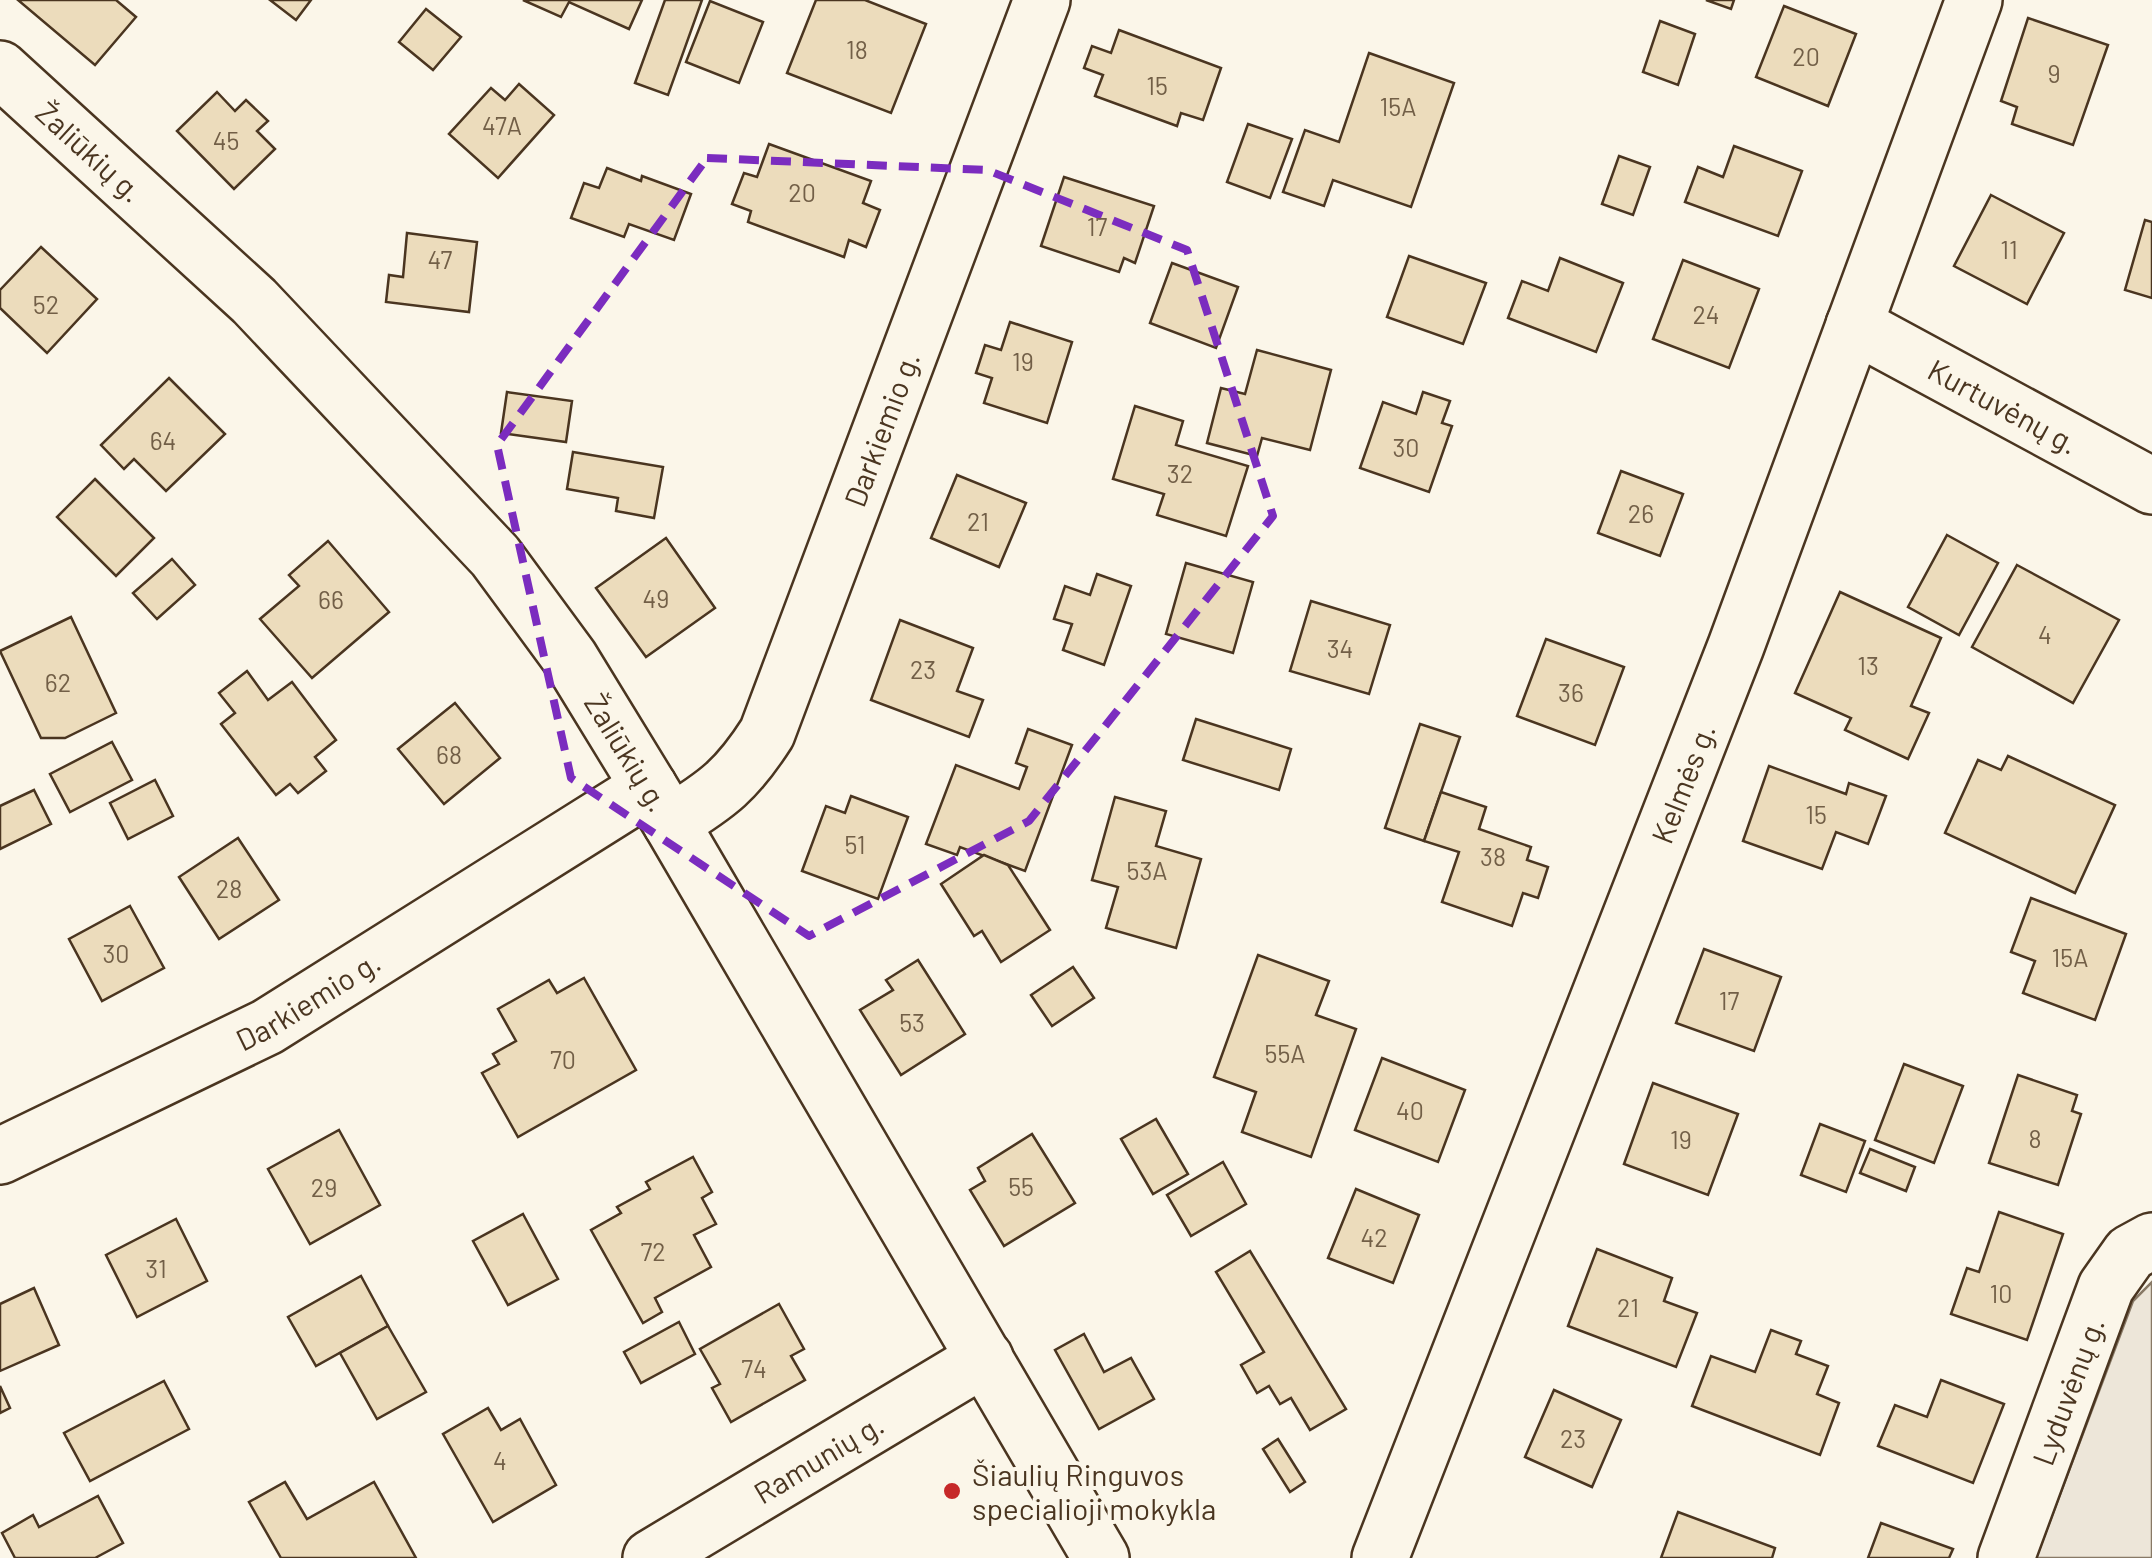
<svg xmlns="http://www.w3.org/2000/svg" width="2152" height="1558" viewBox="0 0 2152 1558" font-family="Barlow,sans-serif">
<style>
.green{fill:#ede6d9;stroke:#887966;stroke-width:2.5}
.building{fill:#ecdcbc;stroke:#4a3520;stroke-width:2.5}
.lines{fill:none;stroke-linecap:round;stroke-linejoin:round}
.minor-casing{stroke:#4a3520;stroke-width:60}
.minor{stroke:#fbf6e9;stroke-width:55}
.marked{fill:none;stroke:#7b2cbf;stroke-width:8;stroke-dasharray:20 12;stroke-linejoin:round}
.poi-dot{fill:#c62828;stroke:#fbf6e9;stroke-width:4}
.labels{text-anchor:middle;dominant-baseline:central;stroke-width:8;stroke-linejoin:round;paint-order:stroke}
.number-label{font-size:25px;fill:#725f47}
.street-label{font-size:30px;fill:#4a3520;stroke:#fbf6e9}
.poi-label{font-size:30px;fill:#4a3520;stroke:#fbf6e9;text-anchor:start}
</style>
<rect width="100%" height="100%" fill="#fbf6e9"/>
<!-- green -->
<polygon class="green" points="2152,1282 2152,1558 2036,1558 2133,1301"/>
<!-- building -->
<g class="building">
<polygon points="18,0 116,0 136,17 95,65"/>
<polygon points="270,0 311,0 296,20"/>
<polygon points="523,0 642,0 629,29 569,2 561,17"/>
<polygon points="665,0 702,0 668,95 635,83"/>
<polygon points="816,0 865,0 926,24 891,113 787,73"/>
<polygon points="1706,0 1734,0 1731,9"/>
<polygon points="710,1 763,22 739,83 686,62"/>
<polygon points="1784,6 1856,34 1828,106 1756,77"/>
<polygon points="426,9 461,37 433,70 399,42"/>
<polygon points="2028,18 2108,45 2073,145 2012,124 2017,107 2001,101"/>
<polygon points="1660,21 1695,34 1678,85 1643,72"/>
<polygon points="1119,30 1221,68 1203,120 1181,113 1177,126 1095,96 1103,75 1084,68 1092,46 1111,53"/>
<polygon points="1369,53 1454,83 1411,207 1333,180 1324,206 1283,192 1305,130 1339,142"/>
<polygon points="519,84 554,115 498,178 449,134 491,88 505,100"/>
<polygon points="217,92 235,111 246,100 268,121 257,131 275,149 234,189 177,131"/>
<polygon points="1248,124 1292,139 1270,198 1227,182"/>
<polygon points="769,144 871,181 863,203 880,210 866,247 849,240 844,257 748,222 751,211 732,204 744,173 757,177"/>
<polygon points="1734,146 1802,171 1778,236 1685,202 1698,167 1723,177"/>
<polygon points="1619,156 1650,167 1633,215 1602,204"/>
<polygon points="607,168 641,181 642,176 691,194 674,240 629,224 624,237 571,218 584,183 599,188"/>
<polygon points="1064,177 1154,206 1135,263 1124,258 1119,272 1041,246"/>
<polygon points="1991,195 2064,233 2027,304 1954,266"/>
<polygon points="2145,220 2152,222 2152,298 2125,290"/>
<polygon points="407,233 477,242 469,312 386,302 389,275 403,277"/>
<polygon points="41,247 97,299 47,353 0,308 0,290"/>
<polygon points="1409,256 1486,283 1463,344 1387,317"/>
<polygon points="1560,258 1623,283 1596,352 1508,318 1522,281 1548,291"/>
<polygon points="1683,260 1759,289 1729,368 1653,339"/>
<polygon points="1172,263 1238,287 1216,348 1150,323"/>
<polygon points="1010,322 1072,342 1047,423 984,403 992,378 976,373 985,345 1001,350"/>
<polygon points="1257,350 1331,370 1310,450 1262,438 1257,456 1207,443 1221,388 1245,394"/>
<polygon points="169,378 225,434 166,491 134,459 124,469 101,445"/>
<polygon points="507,392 572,401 566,442 501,433"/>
<polygon points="1423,392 1450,401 1442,423 1452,426 1429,492 1360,468 1383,402 1416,414"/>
<polygon points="1135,406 1183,421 1176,445 1248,466 1226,536 1157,515 1164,494 1113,479"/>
<polygon points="573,452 663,467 654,518 616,511 618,498 567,489"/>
<polygon points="1621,471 1683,494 1660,556 1598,533"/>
<polygon points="957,475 1026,503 999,567 931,538"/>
<polygon points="95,479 154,538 116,576 57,517"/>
<polygon points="1947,535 1998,563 1959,635 1908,607"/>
<polygon points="666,538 715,608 646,657 596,588"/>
<polygon points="328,541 389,612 312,678 260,619 299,586 289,575"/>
<polygon points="172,559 195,585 157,619 133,593"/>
<polygon points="1186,563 1253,582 1233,653 1166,634"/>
<polygon points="2017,565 2119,620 2073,703 1972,647"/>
<polygon points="1097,574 1131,586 1104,665 1063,650 1072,624 1054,619 1065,586 1090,595"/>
<polygon points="1840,592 1941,638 1911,706 1929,713 1908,759 1845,730 1851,718 1795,693"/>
<polygon points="1311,601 1390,625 1369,694 1290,671"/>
<polygon points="71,617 116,713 65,738 41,738 0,651"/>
<polygon points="900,620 973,648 957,691 983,700 969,737 871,700"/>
<polygon points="1546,639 1624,667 1595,745 1517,716"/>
<polygon points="247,671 268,700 292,682 336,740 315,757 326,771 298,793 290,784 276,795 221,724 235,713 219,693"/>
<polygon points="455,703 500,758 444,804 398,749"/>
<polygon points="1196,719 1291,749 1279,790 1183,760"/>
<polygon points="1420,724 1460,737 1424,841 1385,828"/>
<polygon points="1028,729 1072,745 1025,871 960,847 957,855 926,844 956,765 1019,789 1027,767 1016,763"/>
<polygon points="112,742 132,780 70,812 50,774"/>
<polygon points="2008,756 2115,805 2075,893 1945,833 1978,760 2001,770"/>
<polygon points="1769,766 1846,794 1849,783 1886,796 1868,844 1836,832 1822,869 1743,841"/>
<polygon points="155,780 173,816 128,839 110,803"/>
<polygon points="34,790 51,824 0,849 0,806"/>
<polygon points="1441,792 1486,807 1479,829 1531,847 1527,860 1548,867 1538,898 1523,893 1512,926 1442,902 1459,852 1424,841"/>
<polygon points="851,796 908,817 878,899 802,871 826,806 845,813"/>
<polygon points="1115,797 1166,811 1156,846 1201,859 1176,948 1106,928 1118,887 1092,880"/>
<polygon points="238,838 279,900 219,939 179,877"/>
<polygon points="984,855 1008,865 1050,930 1001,962 982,931 974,936 941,884"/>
<polygon points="2031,898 2126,934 2095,1020 2023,993 2035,961 2011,952"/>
<polygon points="130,906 164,968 102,1001 69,939"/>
<polygon points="1704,949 1781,977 1754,1051 1676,1023"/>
<polygon points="1258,955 1329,981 1316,1015 1356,1029 1311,1157 1242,1132 1256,1092 1214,1077"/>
<polygon points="918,960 965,1034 901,1075 860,1010 893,990 886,980"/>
<polygon points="1073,967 1094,998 1052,1026 1031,995"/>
<polygon points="584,978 636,1070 518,1137 482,1073 499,1064 493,1054 516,1041 498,1009 549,980 557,993"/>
<polygon points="1382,1058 1465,1090 1438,1162 1355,1130"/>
<polygon points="1904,1064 1963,1086 1934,1163 1875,1140"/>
<polygon points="2018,1075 2077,1095 2072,1111 2081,1114 2058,1185 1989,1163"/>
<polygon points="1653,1083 1738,1114 1708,1195 1624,1164"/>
<polygon points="1156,1119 1188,1174 1153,1194 1121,1139"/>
<polygon points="1820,1124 1865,1141 1846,1192 1801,1175"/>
<polygon points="339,1130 380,1205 310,1244 268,1169"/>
<polygon points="1032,1134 1075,1203 1004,1246 970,1190 985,1181 978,1168"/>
<polygon points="1870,1149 1915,1167 1906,1191 1860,1173"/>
<polygon points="693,1157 712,1192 702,1198 716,1224 694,1235 711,1267 655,1298 662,1312 643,1323 591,1230 621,1213 617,1207 650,1189 646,1182"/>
<polygon points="1223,1162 1246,1204 1191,1236 1167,1195"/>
<polygon points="1356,1189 1419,1215 1393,1283 1328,1258"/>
<polygon points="1999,1212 2063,1234 2027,1340 1951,1314 1967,1268 1979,1272"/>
<polygon points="523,1214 558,1279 508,1305 473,1241"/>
<polygon points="176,1219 207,1281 137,1317 106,1255"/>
<polygon points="1597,1249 1672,1278 1664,1301 1697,1313 1676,1367 1568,1326"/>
<polygon points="1250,1251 1346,1409 1310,1430 1291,1398 1280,1404 1269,1386 1257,1393 1241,1365 1264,1352 1216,1272"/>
<polygon points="361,1276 388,1326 316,1366 288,1317"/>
<polygon points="34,1288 59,1345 0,1371 0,1304"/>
<polygon points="779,1304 804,1349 791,1356 805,1380 731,1422 712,1388 720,1384 700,1349"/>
<polygon points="679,1322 695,1354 641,1383 624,1352"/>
<polygon points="388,1326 426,1392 377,1419 340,1353"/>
<polygon points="1771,1330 1801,1341 1796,1354 1828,1366 1817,1394 1839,1403 1820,1455 1692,1406 1711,1356 1755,1372"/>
<polygon points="1084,1334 1104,1372 1131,1358 1154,1399 1099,1429 1055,1350"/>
<polygon points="1941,1380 2004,1404 1973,1483 1878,1446 1895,1405 1927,1417"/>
<polygon points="164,1381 189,1429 90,1481 64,1433"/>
<polygon points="0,1386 10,1408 0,1413"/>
<polygon points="1554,1390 1621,1420 1592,1487 1525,1457"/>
<polygon points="488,1408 501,1430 520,1419 556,1485 493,1522 443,1434"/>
<polygon points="1278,1439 1305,1482 1290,1492 1263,1449"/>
<polygon points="285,1482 307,1519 374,1482 416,1558 281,1558 249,1502"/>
<polygon points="98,1496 123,1543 95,1558 15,1558 2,1533 33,1515 39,1527"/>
<polygon points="1678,1512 1775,1548 1772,1558 1661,1558"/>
<polygon points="1881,1523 1953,1549 1949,1558 1868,1558"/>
</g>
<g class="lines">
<!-- minor casing -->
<g class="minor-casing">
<g id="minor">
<path id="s1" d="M0,69L254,301L495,556L570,658L671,823L1101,1558"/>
<path id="s2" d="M1854,325L2152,486"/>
<path id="s3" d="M671,823C718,794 737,780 767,733L1042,0"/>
<path id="s4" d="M0,1156L267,1027L649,787"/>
<path id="s5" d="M651,1558L985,1358"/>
<path id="s6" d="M1380,1558L1736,646L1974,0"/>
<path id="s7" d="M2006,1558L2106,1287L2130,1253L2152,1241"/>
</g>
</g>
<!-- minor -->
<use href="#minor" class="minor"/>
</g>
<!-- marked area -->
<path class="marked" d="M707,158L987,170L1187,250L1273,516L1029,821L809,936L571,778L497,445Z"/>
<!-- markers -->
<circle class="poi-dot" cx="952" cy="1491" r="10"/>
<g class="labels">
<!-- number labels -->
<g class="number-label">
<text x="857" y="49">18</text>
<text x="1806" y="56">20</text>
<text x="2054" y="73">9</text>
<text x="1157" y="85">15</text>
<text x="1398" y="106">15A</text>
<text x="502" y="125">47A</text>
<text x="226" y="140">45</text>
<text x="802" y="192">20</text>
<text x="1097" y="226">17</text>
<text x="2009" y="249">11</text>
<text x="440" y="259">47</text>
<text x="46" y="304">52</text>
<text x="1706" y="314">24</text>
<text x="1023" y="361">19</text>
<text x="163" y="440">64</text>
<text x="1406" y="447">30</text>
<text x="1180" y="473">32</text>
<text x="1641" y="513">26</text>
<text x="978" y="521">21</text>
<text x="656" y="598">49</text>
<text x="331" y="599">66</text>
<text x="2045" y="634">4</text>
<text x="1340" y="648">34</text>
<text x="1868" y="665">13</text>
<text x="923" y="669">23</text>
<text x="58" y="682">62</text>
<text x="1571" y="692">36</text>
<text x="449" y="754">68</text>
<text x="1816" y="814">15</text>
<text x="855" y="844">51</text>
<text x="1493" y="856">38</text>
<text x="1147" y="870">53A</text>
<text x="229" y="888">28</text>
<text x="116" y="953">30</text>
<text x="2070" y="957">15A</text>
<text x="1729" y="1000">17</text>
<text x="912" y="1022">53</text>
<text x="1285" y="1053">55A</text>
<text x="563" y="1059">70</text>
<text x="1410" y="1110">40</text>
<text x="2035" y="1138">8</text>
<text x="1681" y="1139">19</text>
<text x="1021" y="1186">55</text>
<text x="324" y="1187">29</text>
<text x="1374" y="1237">42</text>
<text x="653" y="1251">72</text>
<text x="156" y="1268">31</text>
<text x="2001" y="1293">10</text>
<text x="1628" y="1307">21</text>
<text x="754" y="1368">74</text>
<text x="1573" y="1438">23</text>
<text x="500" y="1460">4</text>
</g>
<!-- street labels -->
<g class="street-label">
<text stroke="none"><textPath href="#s1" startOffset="122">Žaliūkių g.</textPath></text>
<text stroke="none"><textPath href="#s2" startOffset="170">Kurtuvėnų g.</textPath></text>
<text stroke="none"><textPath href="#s3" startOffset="458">Darkiemio g.</textPath></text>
<text stroke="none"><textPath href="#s1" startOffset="932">Žaliūkių g.</textPath></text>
<text stroke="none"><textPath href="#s6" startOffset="832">Kelmės g.</textPath></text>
<text stroke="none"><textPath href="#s4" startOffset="345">Darkiemio g.</textPath></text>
<text stroke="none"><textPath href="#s7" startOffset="178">Lyduvėnų g.</textPath></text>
<text stroke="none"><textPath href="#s5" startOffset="195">Ramunių g.</textPath></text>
</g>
<!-- poi labels -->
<g class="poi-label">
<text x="972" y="1474">Šiaulių Ringuvos<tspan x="972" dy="34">specialioji mokykla</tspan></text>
</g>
</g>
</svg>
